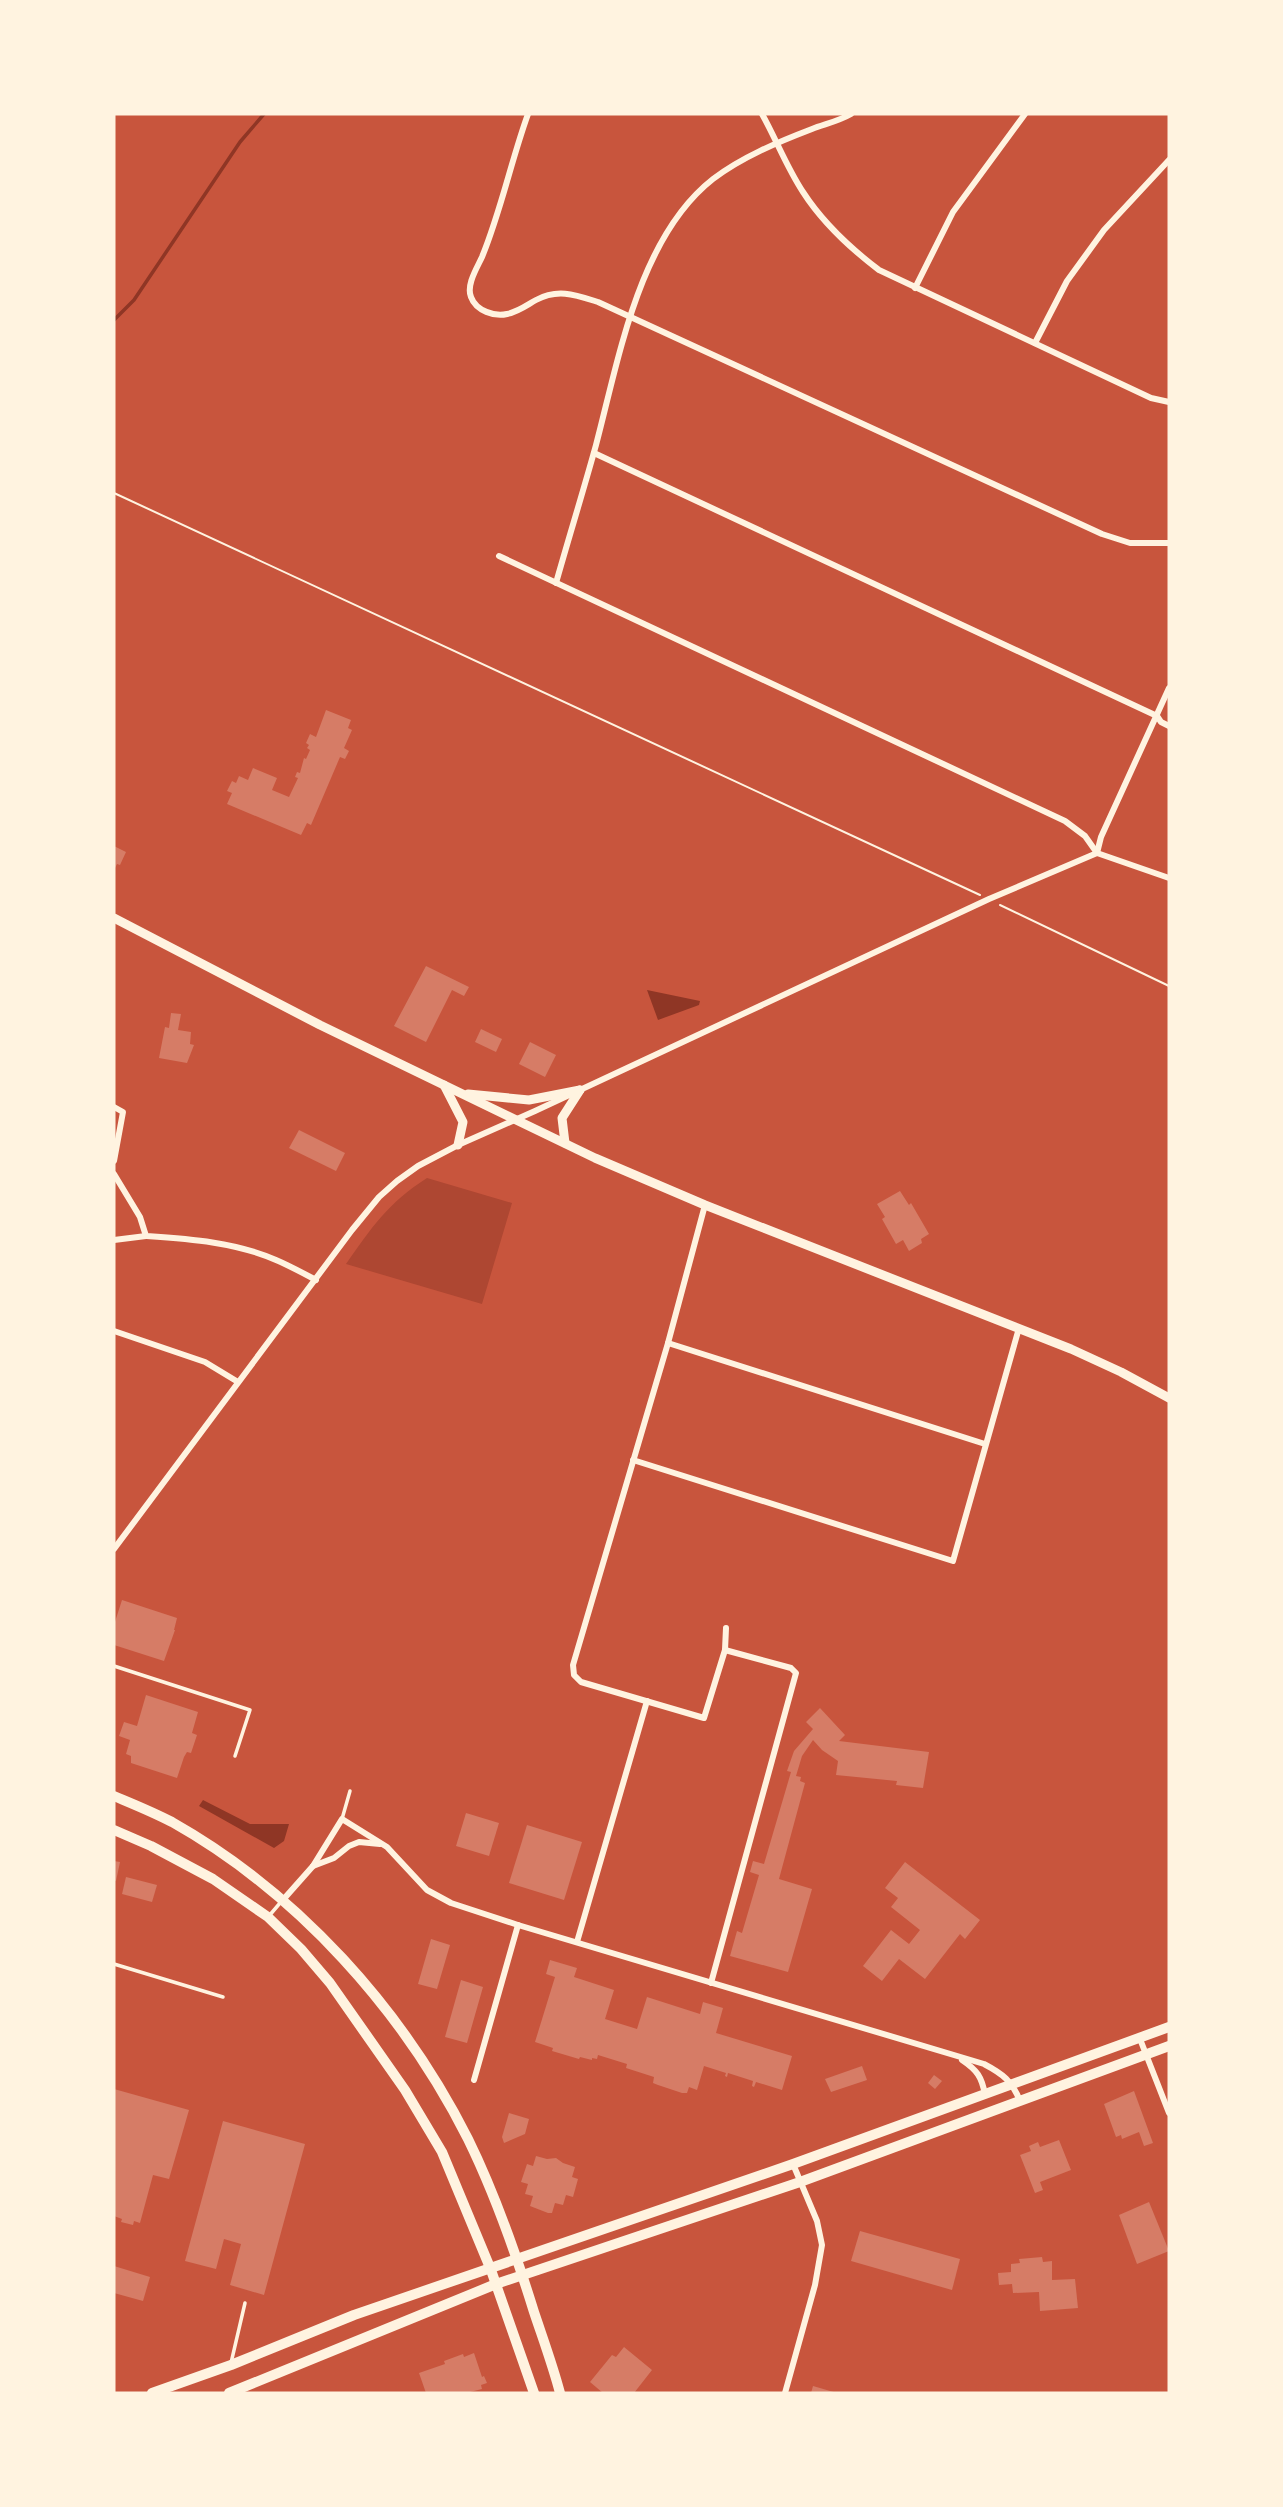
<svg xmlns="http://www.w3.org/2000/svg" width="1283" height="2507" viewBox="0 0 1283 2507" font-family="Overpass,sans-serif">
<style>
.green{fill:#ae4732}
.water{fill:#8f3625}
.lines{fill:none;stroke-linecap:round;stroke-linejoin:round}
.stream{stroke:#8f3625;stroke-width:3.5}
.building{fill:#d67c66}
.path{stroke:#fff3e0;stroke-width:2}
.service{stroke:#fff3e0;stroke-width:3.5}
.minor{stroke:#fff3e0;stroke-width:6}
.secondary{stroke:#fff3e0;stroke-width:9}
.primary{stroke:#fff3e0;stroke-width:10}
.trunk{stroke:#fff3e0;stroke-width:10}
</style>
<rect width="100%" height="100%" fill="#c8553d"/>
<!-- green -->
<path class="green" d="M427,1178L512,1203L482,1304L346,1264C372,1227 388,1203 427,1178Z"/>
<!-- water -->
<g class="water">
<polygon points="647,990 700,1001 699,1005 658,1020"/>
<polygon points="203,1800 250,1824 289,1824 284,1841 274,1848 199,1806"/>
</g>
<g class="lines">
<!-- stream -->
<polyline class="stream" points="114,320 134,300 240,142 264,114"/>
</g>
<!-- building -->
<g class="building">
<polygon points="326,710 351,720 348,728 352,730 344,748 349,751 345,759 340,757 311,825 307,823 301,835 227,804 232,793 227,791 232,781 236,783 239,776 248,780 253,768 277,778 272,790 289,797 298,778 295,777 297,772 300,773 304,758 306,759 310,750 307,748 309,745 306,743 310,734 316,737"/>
<polygon points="114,846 126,852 120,865 117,864 114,870"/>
<polygon points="426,966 469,987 464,996 452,990 426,1042 394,1026"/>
<polygon points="171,1013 181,1014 178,1030 191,1032 190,1044 194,1045 187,1063 159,1058 165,1027 169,1028"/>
<polygon points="481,1029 502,1039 496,1052 475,1042"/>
<polygon points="530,1042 556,1055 545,1077 519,1064"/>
<polygon points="299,1130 345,1153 336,1171 289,1148"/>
<polygon points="900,1191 909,1205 911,1203 929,1234 921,1239 922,1243 909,1251 903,1240 896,1244 882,1219 885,1217 877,1204"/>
<polygon points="122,1600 177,1618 174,1630 175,1630 164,1661 114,1645 114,1625"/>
<polygon points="146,1695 198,1712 192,1733 197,1735 191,1753 187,1752 184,1757 177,1778 131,1763 131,1756 126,1754 130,1740 119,1736 124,1722 137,1726"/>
<polygon points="820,1708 845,1735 839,1741 929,1752 923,1788 896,1785 897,1781 836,1775 838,1761 822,1750 813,1740 802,1756 796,1776 801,1777 800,1781 805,1783 779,1879 812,1889 788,1972 730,1956 737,1931 742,1933 759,1875 750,1872 753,1861 764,1864 791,1772 787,1771 794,1751 813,1729 806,1722"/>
<polygon points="466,1813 499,1823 489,1856 456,1846"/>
<polygon points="527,1825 582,1842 564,1900 509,1883"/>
<polygon points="114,1861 120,1862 116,1881 114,1880"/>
<polygon points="905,1862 980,1920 965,1939 960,1934 925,1979 899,1959 882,1981 863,1966 891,1930 909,1944 920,1930 891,1907 898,1898 885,1888"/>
<polygon points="126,1877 157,1885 152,1902 122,1894"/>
<polygon points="431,1939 450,1945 437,1989 418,1984"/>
<polygon points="550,1960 577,1968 574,1977 614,1990 605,2019 637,2029 647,1997 700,2014 703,2002 723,2008 716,2033 792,2056 782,2090 756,2082 754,2087 752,2086 753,2081 728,2073 727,2077 725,2076 726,2073 704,2066 697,2090 689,2087 687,2093 682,2093 658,2085 653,2083 654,2077 626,2068 627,2064 598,2055 597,2059 592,2058 592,2060 580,2057 579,2059 552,2051 553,2048 535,2042 555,1977 546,1974"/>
<polygon points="461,1980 483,1987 467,2043 445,2037"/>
<polygon points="862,2066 867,2080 831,2092 825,2079"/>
<polygon points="934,2075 942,2081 935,2089 928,2083"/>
<polygon points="114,2089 189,2110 169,2179 153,2175 140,2223 134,2221 133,2225 121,2222 122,2219 114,2216"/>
<polygon points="1134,2091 1153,2143 1144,2146 1139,2132 1122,2139 1121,2135 1116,2137 1104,2104"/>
<polygon points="509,2113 529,2119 525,2134 504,2143 502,2137"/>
<polygon points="223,2121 305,2144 264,2295 230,2285 241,2244 224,2239 216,2269 185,2261"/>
<polygon points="1059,2140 1071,2170 1040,2182 1043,2190 1035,2193 1020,2155 1031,2151 1029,2146 1038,2142 1040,2147"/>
<polygon points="536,2156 547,2159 556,2158 563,2163 575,2167 572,2177 578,2179 573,2197 566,2195 563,2205 555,2203 552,2213 548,2213 530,2206 533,2196 525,2194 528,2184 521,2182 527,2164 533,2166"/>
<polygon points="1149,2202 1169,2251 1137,2264 1119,2215"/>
<polygon points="860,2231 960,2259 952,2290 851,2261"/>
<polygon points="1042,2257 1043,2262 1052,2261 1052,2280 1075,2279 1078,2308 1040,2311 1039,2292 1013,2293 1012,2284 999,2285 998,2273 1011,2272 1011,2264 1020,2263 1019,2259"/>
<polygon points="114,2266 150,2277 143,2301 114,2293"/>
<polygon points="624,2347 652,2370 634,2393 603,2393 590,2382 612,2355 616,2357"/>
<polygon points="474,2353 482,2377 484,2376 487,2383 481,2385 482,2389 466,2393 426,2393 419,2373 445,2364 444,2361 463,2354 464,2357"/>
<polygon points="813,2386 837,2393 811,2393"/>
</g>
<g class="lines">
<!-- path -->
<g class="path">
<polyline points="114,493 980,895"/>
<polyline points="1000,905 1169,986"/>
</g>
<!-- service -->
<g class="service">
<polyline points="114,1666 250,1710 235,1756"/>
<polyline points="342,1819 350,1791"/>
<polyline points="269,1916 280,1903"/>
<polyline points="114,1964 223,1997"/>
<polyline points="231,2363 245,2303"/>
</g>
<!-- minor -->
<g class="minor">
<path d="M528,114C511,161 501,211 482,257C477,268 466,285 471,297C476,311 495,317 507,314C518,312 527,305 536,300C558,288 576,295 598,302L1102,534L1130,543H1169"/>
<path d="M762,114C776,139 787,168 803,192C823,223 850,248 879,270L1151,398L1169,402"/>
<polyline points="915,288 953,212 1025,114"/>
<polyline points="1035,343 1067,281 1104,230 1169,160"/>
<polyline points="594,453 1157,716 1161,722 1169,726"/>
<polyline points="499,556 1065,821 1085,836 1097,853 1169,878"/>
<path d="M556,583C569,537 583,492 596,445C619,358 639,237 713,179C742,157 778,142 812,129C825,124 839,121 851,114"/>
<polyline points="1097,853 1101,837 1169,688"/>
<polyline points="114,1107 123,1112 114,1161"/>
<path d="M114,1174L140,1217L146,1236C190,1239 235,1242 276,1260C290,1266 303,1273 316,1280"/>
<polyline points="705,1205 668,1343 573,1665 574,1675 581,1682 704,1718 725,1650 726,1628"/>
<polyline points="114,1240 146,1236"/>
<polyline points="114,1331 205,1362 238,1382"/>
<polyline points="668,1343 985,1444"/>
<polyline points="633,1460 953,1561 1019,1328"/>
<polyline points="114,1549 352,1230 379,1197 397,1181 418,1166 458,1145 535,1111 989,899 1097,853"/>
<polyline points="313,1866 334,1858 349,1846 359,1842 380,1844"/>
<path d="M282,1901L313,1866L342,1819L387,1847L427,1890L451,1903L518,1925L984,2064C1003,2074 1012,2081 1020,2101"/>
<polyline points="577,1942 647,1701"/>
<polyline points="711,1983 796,1673 791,1668 725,1650"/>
<polyline points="1140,2039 1169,2113"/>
<path d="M962,2060C977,2070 982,2077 985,2095"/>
<polyline points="474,2080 518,1925"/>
<polyline points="785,2393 815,2285 822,2245 817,2221 793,2164"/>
</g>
<!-- secondary -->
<g class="secondary">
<polyline points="114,918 320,1025 595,1158 705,1205 1071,1349 1121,1372 1169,1398"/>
<polyline points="444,1085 463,1122 458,1145"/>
<polyline points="468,1094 529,1100 580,1090"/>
<polyline points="565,1143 562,1118 580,1090"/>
</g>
<!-- primary -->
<g class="primary">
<polyline points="152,2393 231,2365 354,2315 793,2164 1169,2027"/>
<polyline points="229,2393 496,2284 800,2182 1169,2046"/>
</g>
<!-- trunk -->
<g class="trunk">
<path d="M114,1796C133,1804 153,1812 172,1822C298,1893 403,2010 468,2139C495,2194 516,2254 534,2312C543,2339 553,2366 560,2393"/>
<polyline points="114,1830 151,1846 213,1879 268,1917 301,1949 330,1983 405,2090 442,2152 491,2270 534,2393"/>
</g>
</g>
<!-- border -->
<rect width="1283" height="2507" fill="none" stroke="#fff3e0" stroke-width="231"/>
</svg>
